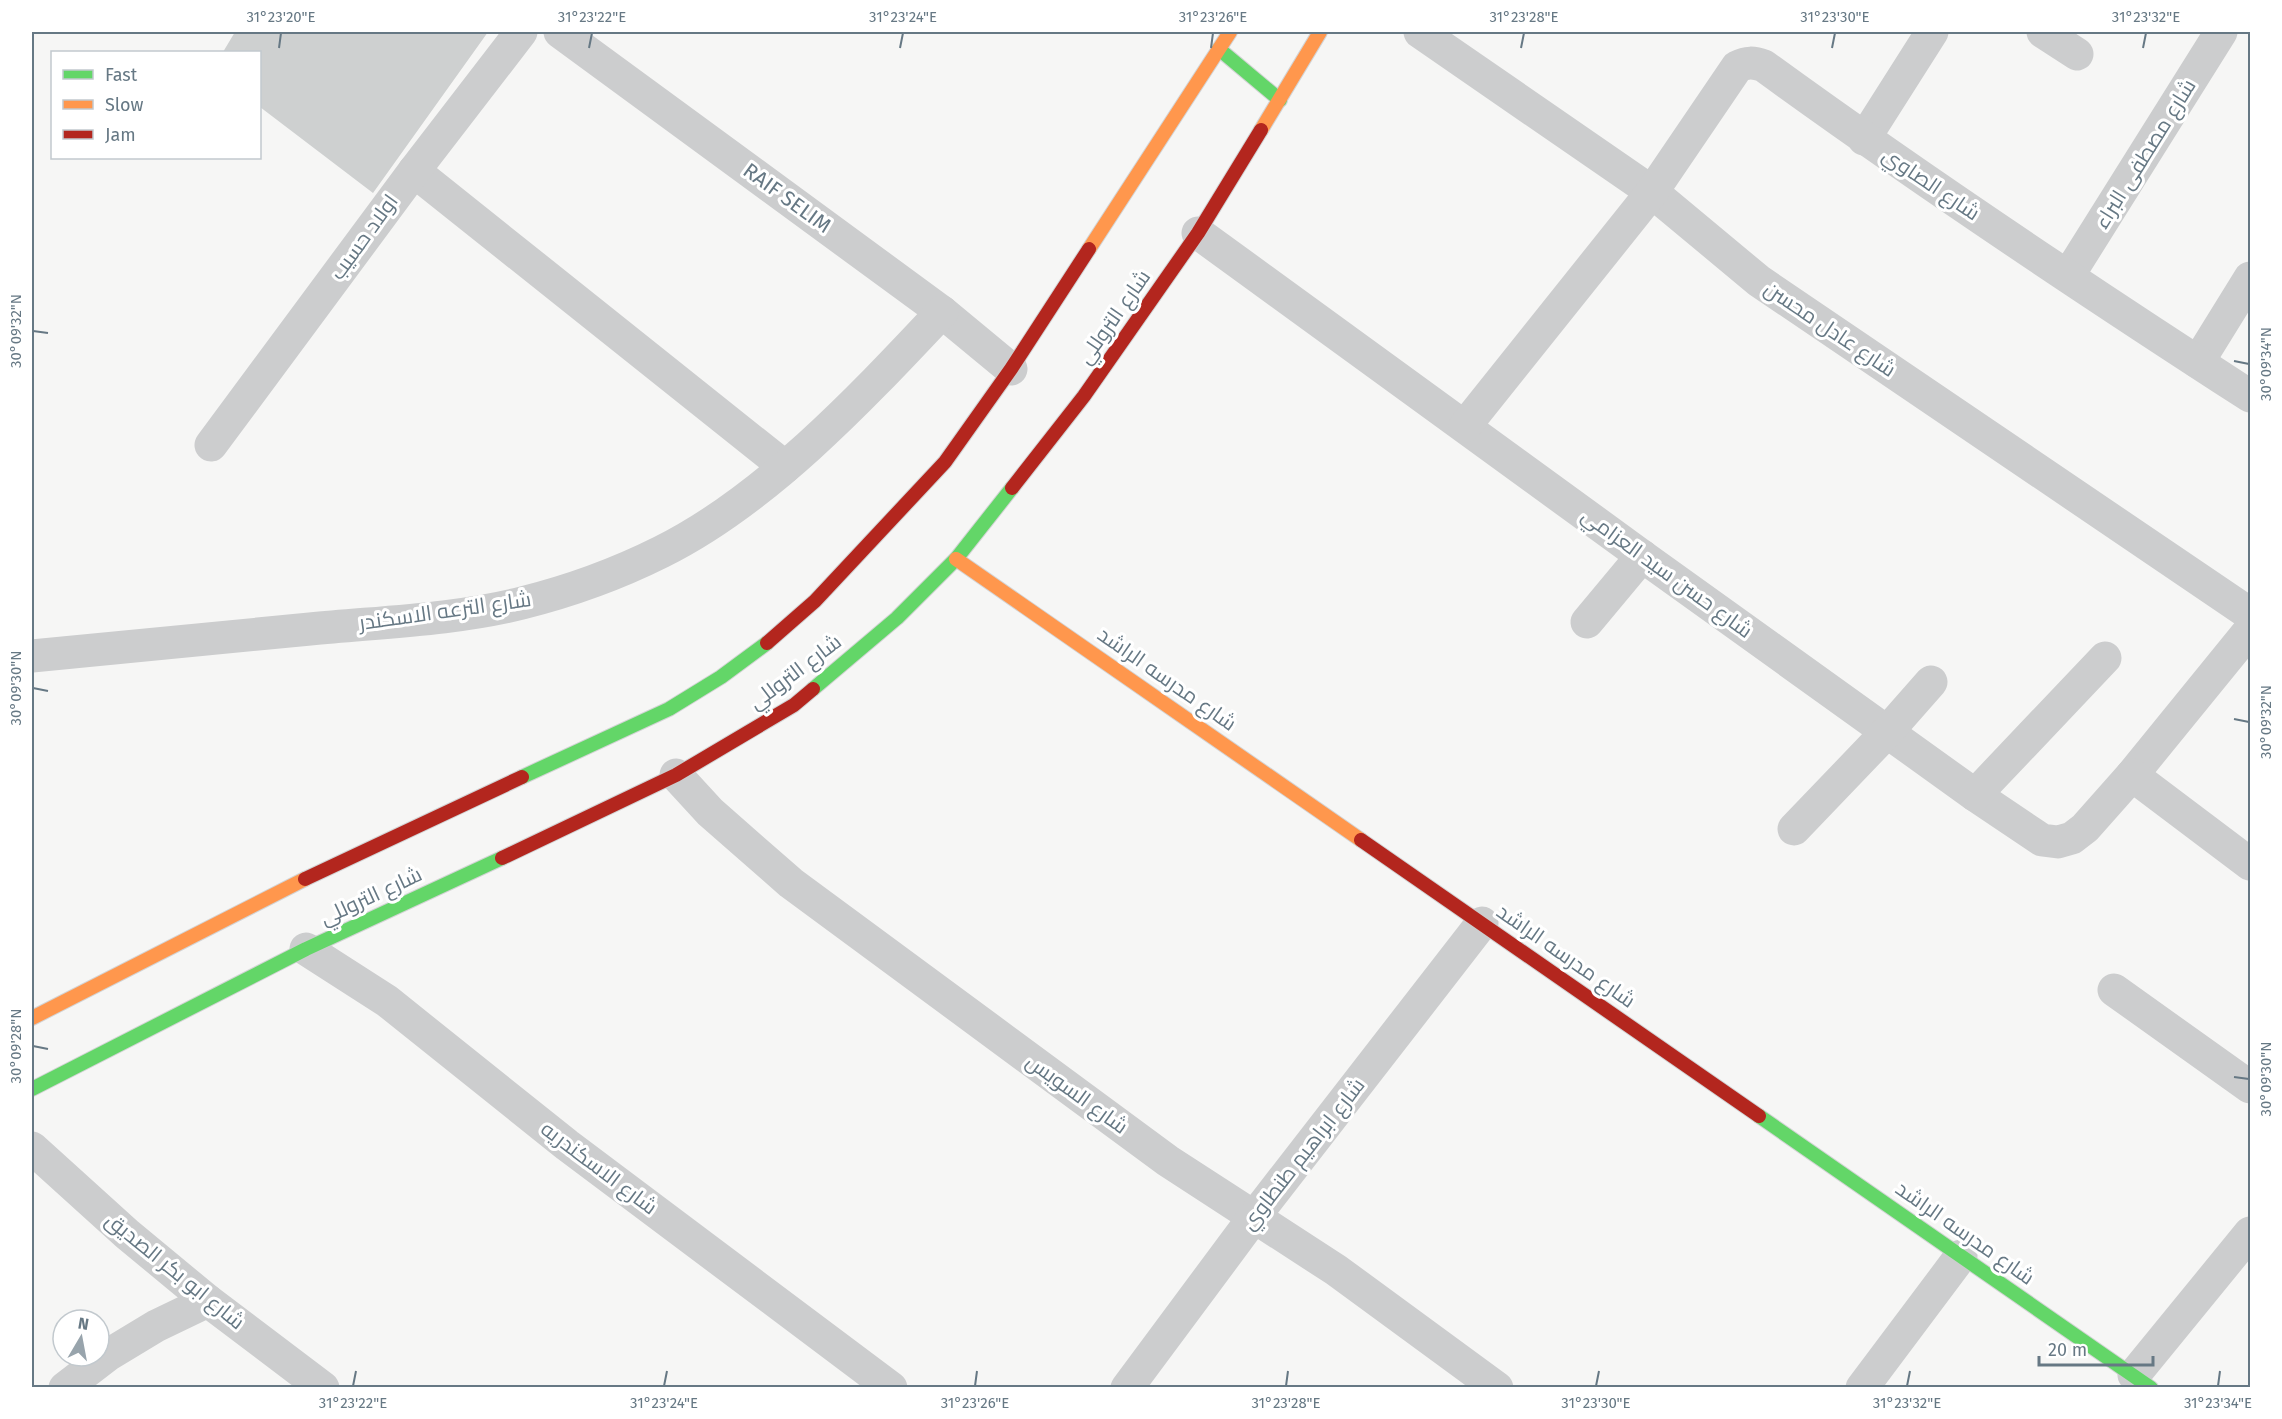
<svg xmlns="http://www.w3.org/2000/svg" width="2282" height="1419" viewBox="0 0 2282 1419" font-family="'Fira Sans',Cairo,sans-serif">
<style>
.building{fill:#ced0d0}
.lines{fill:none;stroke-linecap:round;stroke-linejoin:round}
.fast-casing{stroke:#d3d4d5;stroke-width:16}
.slow-casing{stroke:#d3d4d5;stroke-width:16}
.jam-casing{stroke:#d3d4d5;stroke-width:16}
.street{stroke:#cccdce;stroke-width:33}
.fast{stroke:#63d668;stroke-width:14}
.slow{stroke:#ff974d;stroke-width:14}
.jam{stroke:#b3261e;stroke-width:14}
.ticks{fill:none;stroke:#667884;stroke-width:2}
.labels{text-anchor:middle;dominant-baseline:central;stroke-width:6;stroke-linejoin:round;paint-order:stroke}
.street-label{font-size:21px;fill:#667884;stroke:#fff}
.neatline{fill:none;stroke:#667884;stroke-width:2}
.ticks-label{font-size:15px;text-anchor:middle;fill:#667884}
</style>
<rect width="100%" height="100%" fill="#f6f6f5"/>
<!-- building -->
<polygon class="building" points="235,32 488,32 373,193 260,107 260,52 223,52"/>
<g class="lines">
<!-- fast casing -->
<g class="fast-casing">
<g id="fast">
<polyline points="1219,49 1280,100"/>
<polyline points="813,689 897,618 956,559 1012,488"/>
<polyline points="522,777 669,709 721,677 767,643"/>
<polyline points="32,1089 306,949 502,858"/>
<polyline points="1759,1116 2151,1388"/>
</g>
</g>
<!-- slow casing -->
<g class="slow-casing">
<g id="slow">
<polyline points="1261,130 1320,32"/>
<polyline points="1089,249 1230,32"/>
<polyline points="956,559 1361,840"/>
<polyline points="32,1018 305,879"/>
</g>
</g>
<!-- jam casing -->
<g class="jam-casing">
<g id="jam">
<polyline points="1012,488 1084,396 1198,233 1261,130"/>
<polyline points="767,643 815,601 945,462 1011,369 1089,249"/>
<polyline points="1361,840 1759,1116"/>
<polyline points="502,858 676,775 794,705 813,689"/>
<polyline points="305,879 522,777"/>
</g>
</g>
<!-- street -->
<g class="street">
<polyline points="560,32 942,312 1011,369"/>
<polyline points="1420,32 1652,192 1759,281 2250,614"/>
<polyline points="2043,32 2077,54"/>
<polyline points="1864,139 1932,32"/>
<polyline points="414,171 785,467"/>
<polyline points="1198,233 1642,556 1975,795 2042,840 2058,842 2072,838 2085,828 2132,775 2250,630"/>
<polyline points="2068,276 2221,32"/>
<polyline points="2198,362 2250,278"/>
<path d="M1465,426L1652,192L1737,67C1747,62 1753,62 1764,66C1922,181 2086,290 2250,396"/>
<polyline points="211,445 414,171 521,32"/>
<polyline points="1587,622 1642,556"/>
<path d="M32,656C124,647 217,638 310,629C380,622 454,620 522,603C570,591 617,574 661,552C766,500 862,397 942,312"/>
<polyline points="676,775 710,812 791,883 1168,1161 1336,1270 1497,1388"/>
<polyline points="2132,775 2250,864"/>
<polyline points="1975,795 2105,658"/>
<polyline points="1794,829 1887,732 1931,682"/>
<polyline points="306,949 387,1001 567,1145 891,1388"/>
<polyline points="2114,990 2250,1087"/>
<polyline points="32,1148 127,1234 208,1301 323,1388"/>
<polyline points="2134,1375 2250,1233"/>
<polyline points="65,1388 108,1355 156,1326 208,1301"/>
<polyline points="1127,1388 1254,1217 1482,923"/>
<polyline points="1862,1388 1961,1256"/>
</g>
<!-- fast -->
<use href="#fast" class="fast"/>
<!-- slow -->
<use href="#slow" class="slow"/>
<!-- jam -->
<use href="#jam" class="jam"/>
</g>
<!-- ticks -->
<path class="ticks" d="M279,48L281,33M589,48L592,33M900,48L903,33M1211,48L1213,33M1521,48L1524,33M1832,48L1835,33M2143,48L2146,33M33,331L48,333M2234,361L2249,364M33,688L48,691M2234,719L2249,722M33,1046L48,1049M2234,1077L2249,1079M353,1386L356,1371M664,1386L667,1371M975,1386L977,1371M1286,1386L1288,1371M1596,1386L1599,1371M1907,1386L1910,1371M2218,1386L2220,1371"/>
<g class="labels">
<!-- street labels -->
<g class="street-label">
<text transform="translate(2145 154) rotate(-58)">شارع مصطفى البراء</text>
<text transform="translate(1931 184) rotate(34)">شارع الصاوي</text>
<text transform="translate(787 198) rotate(36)">RAIF SELIM</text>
<text transform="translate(364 237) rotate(-54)">اولاد حسيب</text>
<text transform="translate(1114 317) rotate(-55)">شارع التروللي</text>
<text transform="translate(1830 329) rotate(34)">شارع عادل محسن</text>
<text transform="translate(1667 573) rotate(36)">شارع حسن سيد العزامي</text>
<text transform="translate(445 611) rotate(-8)">شارع الترعه الاسكندر</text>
<text transform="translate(795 672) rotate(-37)">شارع التروللي</text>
<text transform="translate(1167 679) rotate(35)">شارع مدرسه الراشد</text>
<text transform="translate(371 896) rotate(-25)">شارع التروللي</text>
<text transform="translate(1566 956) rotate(35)">شارع مدرسه الراشد</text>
<text transform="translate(1077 1094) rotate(36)">شارع السويس</text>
<text transform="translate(1303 1154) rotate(-52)">شارع ابراهيم طنطاوي</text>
<text transform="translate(599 1168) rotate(37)">شارع الاسكندريه</text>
<text transform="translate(1965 1233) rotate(35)">شارع مدرسه الراشد</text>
<text transform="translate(175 1271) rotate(39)">شارع ابو بكر الصديق</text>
</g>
</g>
<!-- border -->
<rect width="2282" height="1419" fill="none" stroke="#ffffff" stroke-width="66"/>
<!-- legend -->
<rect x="51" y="51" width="210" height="108" fill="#ffffff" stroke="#c2c9ce" stroke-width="1.5"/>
<rect x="63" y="70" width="30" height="9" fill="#63d668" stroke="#c2c9ce" stroke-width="1.5"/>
<text x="105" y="81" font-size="18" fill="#667884">Fast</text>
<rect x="63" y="100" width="30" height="9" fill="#ff974d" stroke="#c2c9ce" stroke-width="1.5"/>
<text x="105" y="111" font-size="18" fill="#667884">Slow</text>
<rect x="63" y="130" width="30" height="9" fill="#b3261e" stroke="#c2c9ce" stroke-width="1.5"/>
<text x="105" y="141" font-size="18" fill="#667884">Jam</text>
<!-- north arrow -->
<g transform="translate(81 1338) rotate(10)"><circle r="28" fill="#ffffff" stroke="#c2c9ce" stroke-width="1.5"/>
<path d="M0-4.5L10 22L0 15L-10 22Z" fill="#98a4ac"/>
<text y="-9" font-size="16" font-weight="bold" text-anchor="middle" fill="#667884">N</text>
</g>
<!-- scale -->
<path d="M2039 1356v9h114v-9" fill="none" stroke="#667884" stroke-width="3"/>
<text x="2048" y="1356" font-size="18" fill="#667884" stroke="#ffffff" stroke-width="4.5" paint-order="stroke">20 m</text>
<rect x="33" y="33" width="2216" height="1353" class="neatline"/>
<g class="ticks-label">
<text x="281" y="22">31°23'20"E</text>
<text x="592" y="22">31°23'22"E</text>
<text x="903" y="22">31°23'24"E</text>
<text x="1213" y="22">31°23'26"E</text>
<text x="1524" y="22">31°23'28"E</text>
<text x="1835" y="22">31°23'30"E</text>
<text x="2146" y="22">31°23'32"E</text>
<text transform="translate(16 331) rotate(-90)" y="5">30°09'32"N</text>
<text transform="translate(2266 364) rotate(-90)" y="5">30°09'34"N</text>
<text transform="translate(16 688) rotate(-90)" y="5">30°09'30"N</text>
<text transform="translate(2266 722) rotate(-90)" y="5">30°09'32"N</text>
<text transform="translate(16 1046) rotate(-90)" y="5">30°09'28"N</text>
<text transform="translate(2266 1079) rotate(-90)" y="5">30°09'30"N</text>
<text x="353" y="1408">31°23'22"E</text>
<text x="664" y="1408">31°23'24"E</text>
<text x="975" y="1408">31°23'26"E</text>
<text x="1286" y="1408">31°23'28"E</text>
<text x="1596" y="1408">31°23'30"E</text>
<text x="1907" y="1408">31°23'32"E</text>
<text x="2218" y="1408">31°23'34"E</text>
</g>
</svg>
